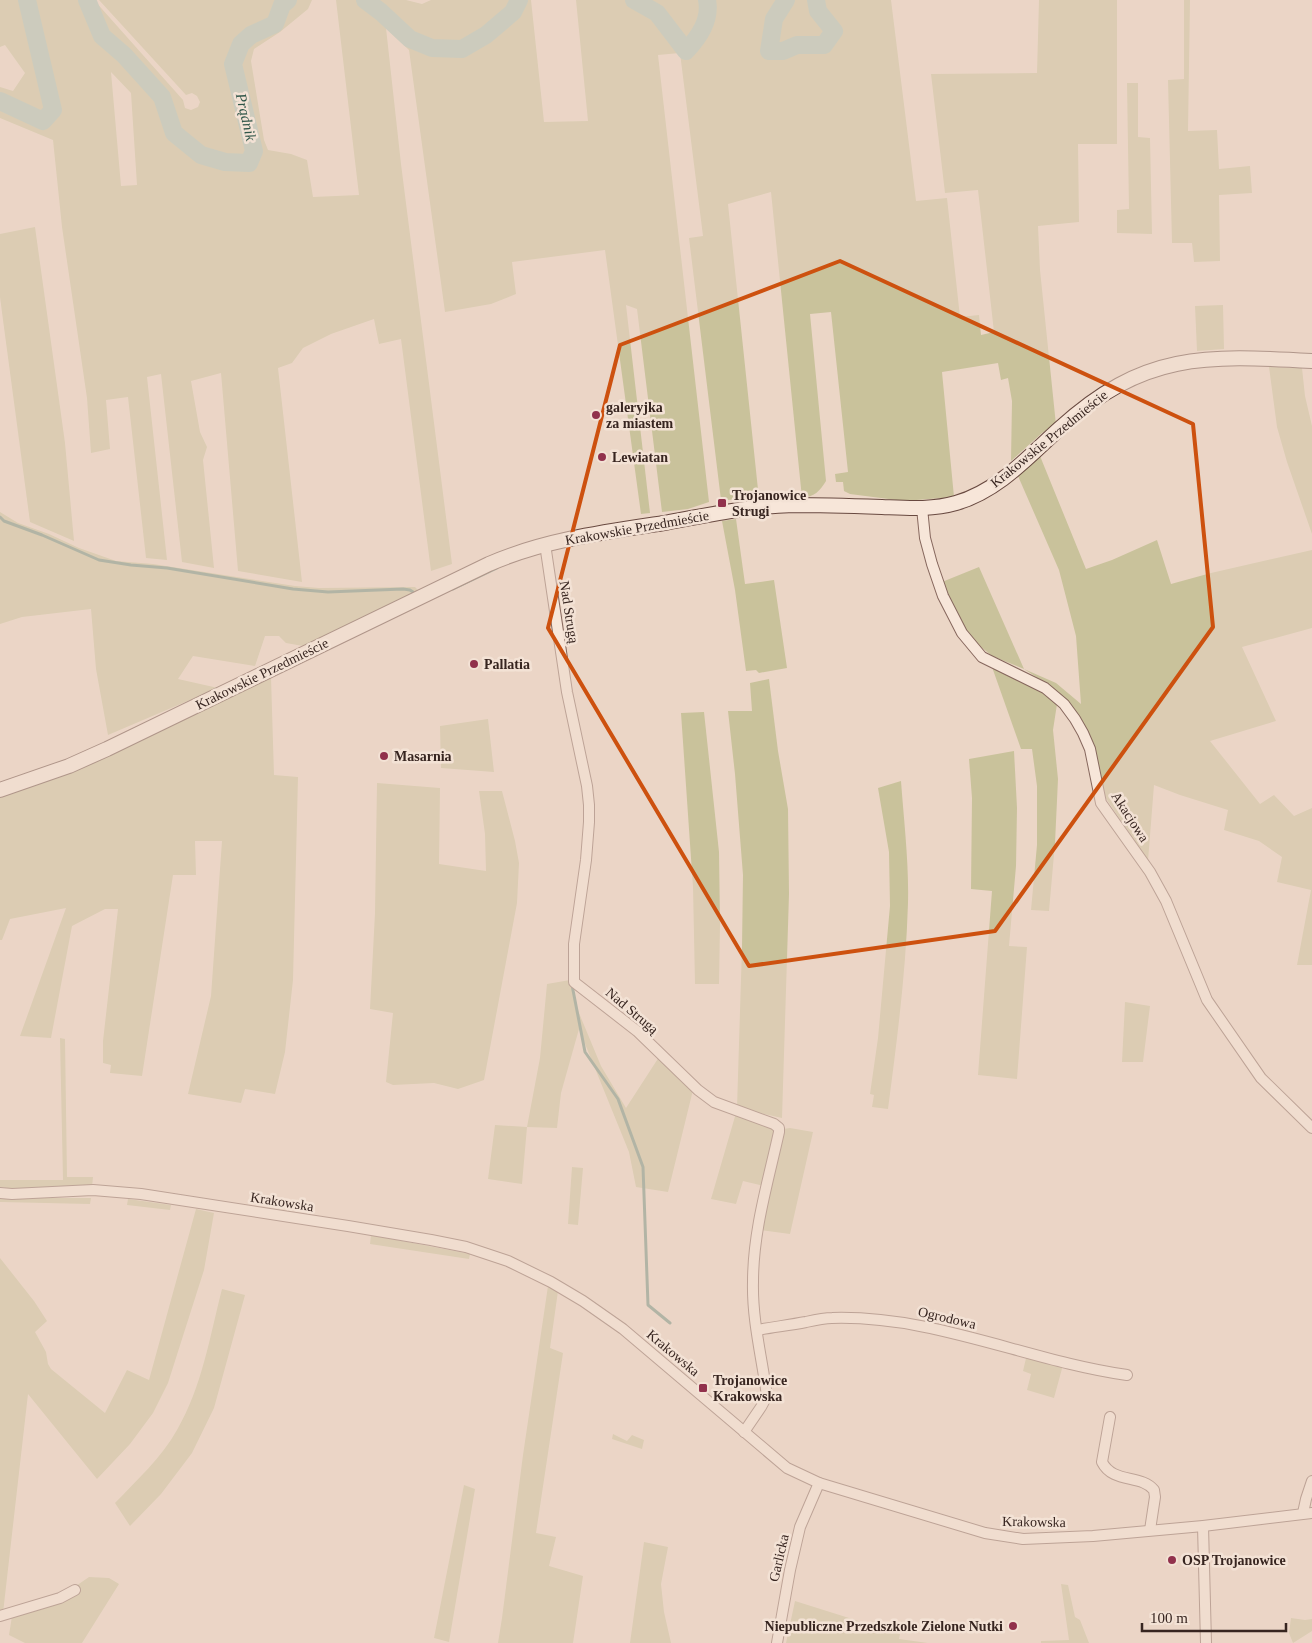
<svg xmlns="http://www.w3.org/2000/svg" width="1312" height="1643" viewBox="0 0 1312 1643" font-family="'Times New Roman',serif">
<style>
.green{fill:#c9c29b;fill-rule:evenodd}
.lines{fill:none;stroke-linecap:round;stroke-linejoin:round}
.stream{stroke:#6e8d7d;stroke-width:3}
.river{stroke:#a7bfb2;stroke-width:18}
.street-casing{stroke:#86675d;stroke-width:12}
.secondary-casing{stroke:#684940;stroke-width:16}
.street{stroke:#f7e6d9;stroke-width:10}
.secondary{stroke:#f7e6d9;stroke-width:14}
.marked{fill:none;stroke:#cd510f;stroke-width:4;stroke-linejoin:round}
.poi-dot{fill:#91314c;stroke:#f3e2d5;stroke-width:2}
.labels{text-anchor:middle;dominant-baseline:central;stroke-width:5;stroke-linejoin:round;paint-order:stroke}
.poi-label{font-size:14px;font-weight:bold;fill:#372520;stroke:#f3e2d5;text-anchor:start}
.street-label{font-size:14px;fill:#372520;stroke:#f3e2d5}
.water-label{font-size:15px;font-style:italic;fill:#305649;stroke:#f3e2d5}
</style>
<rect width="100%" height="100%" fill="#ebd6c6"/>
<!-- green -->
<g class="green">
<path d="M0,0H94L183,100L185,108L191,110L198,107L200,102L197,96L192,93L186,95L99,0H312L308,9L280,32L254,49L251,61L264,140L268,150L291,154L307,160L313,197L359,195L336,0H406L422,4L431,0H531L544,122L588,121L576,0H891L916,201L947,198L960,317L979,315L981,335L994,332L978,190L945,193L931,74L1037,73L1039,0H1117V144H1078L1079,222L1038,226L1040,270L1056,425L1042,433L1011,461L1012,401L1008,378L1001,380L998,363L942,372L954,497L904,501L850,494L844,491L843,482H836L835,474L848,472L831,312L810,314L826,481C820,491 814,497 802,498L771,192L728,204L759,499L721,500L689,238L703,236L680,53L658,55L709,502L688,509L662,512L637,309L626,305L650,513L641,514L605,250L512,262L516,294L491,304L445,312L409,50L386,28L401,164L452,564L431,571L401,339L379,344L374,319L331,334L303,348L292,363L278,368L302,582L238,571L221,373L191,381L200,432L207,447L203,460L214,568L182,562L161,374L147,377L167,560L146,558L128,397L106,400L110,449L91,453L87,398L62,227L53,140L0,118V87L13,91L25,73L5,45L0,47ZM111,72L131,93L137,185L121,186Z"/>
<polygon points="1184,0 1190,0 1188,131 1217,130 1219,169 1250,166 1252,193 1219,195 1220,261 1194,262 1192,243 1172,243 1168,80 1184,79"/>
<polygon points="1127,83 1138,83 1138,137 1150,138 1152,234 1117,233 1117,210 1129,209"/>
<polygon points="35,227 65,443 74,541 30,522 3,320 0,297 0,234"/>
<polygon points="1223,305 1224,349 1197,351 1195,306"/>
<polygon points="1269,367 1302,368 1305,396 1312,426 1312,534 1287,462 1277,427"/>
<polygon points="1040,456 1086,569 1112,560 1157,540 1171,584 1211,573 1312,550 1312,628 1242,647 1276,721 1210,741 1260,804 1274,795 1294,816 1312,808 1312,965 1297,965 1311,890 1277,882 1282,857 1259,841 1224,830 1228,810 1180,795 1154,785 1148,861 1105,797 1094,744 1073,708 1053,688 1024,669 992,656 975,642 967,632 942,582 979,567 1024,669 1056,683 1081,704 1076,636 1059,570 1018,476"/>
<polygon points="0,512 18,523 49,534 79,548 116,561 153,564 295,586 319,588 415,587 418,590 409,596 303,646 286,643 279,636 265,636 255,666 193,656 178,679 218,688 108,735 96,669 91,609 22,617 0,624"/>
<polygon points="736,519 745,584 774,580 787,668 759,673 756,670 746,671 735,590 722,521"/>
<polygon points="992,667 1026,680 1057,704 1053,730 1058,779 1055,843 1049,911 1031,910 1037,845 1037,786 1032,749 1021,749"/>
<polygon points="271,677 274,775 298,777 293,980 285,1052 275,1094 245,1089 241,1103 188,1094 211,996 222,841 195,841 196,875 173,875 142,1076 110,1073 111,1065 103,1063 103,1041 118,909 105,909 72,926 51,1038 20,1036 66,908 10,919 2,940 0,940 0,796"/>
<polygon points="769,679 778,751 788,809 789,894 782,1118 737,1108 742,947 743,875 735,774 728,711 752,711 750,683"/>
<polygon points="704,712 719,852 720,924 719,984 695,984 693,887 681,713"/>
<polygon points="488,719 494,772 441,768 440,726"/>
<polygon points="1014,751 1017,808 1016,866 1009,946 1027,947 1017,1079 978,1075 992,891 971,889 972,798 969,759"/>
<path d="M901,781C904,822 909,863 908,903C906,972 897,1040 888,1109L872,1107L874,1095L870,1094L878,1038L890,906L889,852L878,788Z"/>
<polygon points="377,783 440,788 439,864 486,871 485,834 479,791 502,791 515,841 519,863 517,903 484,1080 458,1089 434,1083 393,1085 386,1082 393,1013 370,1009 375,913"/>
<polygon points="570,980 573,985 574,1001 601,1066 626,1108 659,1057 693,1090 668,1192 636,1187 629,1152 579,1029 561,1093 557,1128 527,1127 522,1184 488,1179 495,1125 527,1127 540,1058 547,984"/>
<polygon points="1125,1002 1150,1006 1143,1062 1122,1062"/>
<polygon points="60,1038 65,1039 67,1177 93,1177 92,1187 14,1189 0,1187 0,1180 63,1180"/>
<polygon points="736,1113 772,1126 775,1133 764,1186 743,1181 736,1204 711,1199"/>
<polygon points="790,1128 813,1132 790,1234 761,1230 783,1129"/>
<polygon points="572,1167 583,1168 578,1225 568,1224"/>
<polygon points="0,1198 91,1198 90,1204 0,1202"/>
<polygon points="128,1199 171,1205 170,1210 127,1205"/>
<polygon points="196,1209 214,1213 204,1270 168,1383 153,1413 130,1444 97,1479 28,1394 3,1613 0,1614 0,1258 34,1301 47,1321 35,1332 46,1352 48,1364 51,1369 105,1413 127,1370 149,1380"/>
<polygon points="371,1235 470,1254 469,1259 370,1244"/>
<polygon points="548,1286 558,1291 550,1348 563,1353 536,1533 556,1537 549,1566 583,1576 573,1643 498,1643 502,1618 523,1455"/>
<path d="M222,1289L245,1295L214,1408L192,1453L161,1494L130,1526L115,1503C136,1481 162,1457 177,1430C202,1387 210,1336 222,1289Z"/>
<polygon points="1027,1354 1063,1365 1054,1398 1027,1390 1031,1374 1023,1371"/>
<polygon points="613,1434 627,1441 632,1435 644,1440 642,1449 612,1439"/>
<polygon points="464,1485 475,1489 449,1642 434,1638"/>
<polygon points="644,1542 668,1547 661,1584 664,1612 671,1643 630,1643"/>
<polygon points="89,1577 109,1578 119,1584 82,1643 25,1643 9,1635 12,1616 76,1586"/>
<polygon points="1061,1584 1068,1585 1075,1617 1080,1620 1089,1643 1041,1643 1041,1641 1069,1640"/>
<polygon points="795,1601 900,1634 899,1639 928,1643 786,1643"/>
<polygon points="1291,1618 1305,1620 1312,1619 1312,1631 1293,1643 1289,1633"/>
</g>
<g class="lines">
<!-- stream -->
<g class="stream">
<polyline points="0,517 4,521 42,535 99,560 131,565 167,568 293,589 328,592 403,589 410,590 413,592"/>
<polyline points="453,589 497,568"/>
<polyline points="572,985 585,1052 618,1099 643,1167 648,1305 670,1323"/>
</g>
<!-- river -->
<g class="river">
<polyline points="87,0 102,36 124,55 162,97 174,133 201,155 225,162 249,163 254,151 233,64 241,44 251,35 275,24 282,5 288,0"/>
<polyline points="365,0 381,12 410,39 432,48 462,49 486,35 513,12 519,0"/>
<path d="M634,0L657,13L686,51C699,37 711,20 707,0"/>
<polyline points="786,0 774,19 769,51 783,51 797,45 824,45 834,31 818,11 816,0"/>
<polyline points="0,101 43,121 53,110 27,0"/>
</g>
<!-- street casing -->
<g class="street-casing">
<g id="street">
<polyline points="922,508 925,538 932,564 943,596 962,633 982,657 1045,688 1064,704 1075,719 1083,733 1090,749 1101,803 1150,872 1166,901 1207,1000 1261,1078 1312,1128"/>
<path d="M545,544L567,692L587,786L589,805V822L586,860L574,944V982L637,1031L698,1090L714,1102L774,1124L779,1128V1132C768,1182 753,1231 753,1282C752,1320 762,1358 767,1396L761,1407L744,1432"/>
<polyline points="0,1193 12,1194 93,1190 141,1194 348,1226 431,1240 466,1247 508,1261 551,1282 583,1301 623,1329 787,1468 819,1483 985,1533 1023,1539 1093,1536 1203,1526 1312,1513"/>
<path d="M757,1330C774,1327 790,1325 806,1322C815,1320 824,1318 832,1318C934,1315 1028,1361 1127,1375"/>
<path d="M1110,1417L1102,1462C1113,1484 1141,1474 1154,1490L1155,1497L1150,1530"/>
<polyline points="1303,1513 1306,1499 1312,1481"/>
<polyline points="1203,1526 1206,1643"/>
<polyline points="0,1616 60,1598 75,1590"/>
<polyline points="777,1643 790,1570 800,1527 819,1483"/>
</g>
</g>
<!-- secondary casing -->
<g class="secondary-casing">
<path id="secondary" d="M0,790L69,766L107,749L489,564C544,540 604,532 664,523C707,515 750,506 794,505C824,505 853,506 882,507C907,508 932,510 956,503C998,491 1028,457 1059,429C1143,352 1205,355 1312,361"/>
</g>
<!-- street -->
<use href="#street" class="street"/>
<!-- secondary -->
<use href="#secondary" class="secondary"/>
</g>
<!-- marked area -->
<path d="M0 0H1312V1643H0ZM840,261L1193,424L1213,627L995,931L749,966L548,628L620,345Z" fill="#ebd6c6" fill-opacity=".55" fill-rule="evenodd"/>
<path class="marked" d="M840,261L1193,424L1213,627L995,931L749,966L548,628L620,345Z"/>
<!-- markers -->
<g class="poi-dot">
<circle cx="596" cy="415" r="5"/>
<circle cx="602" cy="457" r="5"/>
<rect x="717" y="498" width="10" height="10" rx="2.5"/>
<circle cx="474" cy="664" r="5"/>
<circle cx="384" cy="756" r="5"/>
<rect x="698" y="1383" width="10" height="10" rx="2.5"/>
<circle cx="1172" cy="1560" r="5"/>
<circle cx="1013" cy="1626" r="5"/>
</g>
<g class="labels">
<!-- poi labels -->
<g class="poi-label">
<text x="606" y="407">galeryjka<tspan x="606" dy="16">za miastem</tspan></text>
<text x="612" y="457">Lewiatan</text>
<text x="732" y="495">Trojanowice<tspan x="732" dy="16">Strugi</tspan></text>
<text x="484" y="664">Pallatia</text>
<text x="394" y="756">Masarnia</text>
<text x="713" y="1380">Trojanowice<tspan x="713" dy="16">Krakowska</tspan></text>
<text x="1182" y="1560">OSP Trojanowice</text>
<text x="1003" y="1626" text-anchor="end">Niepubliczne Przedszkole Zielone Nutki</text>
</g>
<!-- street labels -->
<g class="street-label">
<text transform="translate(1049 439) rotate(-39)">Krakowskie Przedmieście</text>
<text transform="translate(637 528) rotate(-10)">Krakowskie Przedmieście</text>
<text transform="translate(569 612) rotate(81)">Nad Strugą</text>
<text transform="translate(262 674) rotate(-26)">Krakowskie Przedmieście</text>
<text transform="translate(1130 817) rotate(57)">Akacjowa</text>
<text transform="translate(632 1011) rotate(40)">Nad Strugą</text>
<text transform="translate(282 1202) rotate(9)">Krakowska</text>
<text transform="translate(947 1318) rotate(13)">Ogrodowa</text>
<text transform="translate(673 1353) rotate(40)">Krakowska</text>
<text transform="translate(1034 1522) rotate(1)">Krakowska</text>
<text transform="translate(779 1558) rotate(-77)">Garlicka</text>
</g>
<!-- water labels -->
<g class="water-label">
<text transform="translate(246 117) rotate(77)">Prądnik</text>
</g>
</g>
<!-- scale -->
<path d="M1142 1623v8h144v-8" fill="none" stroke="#372520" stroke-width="2.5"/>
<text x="1150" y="1623" font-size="15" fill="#372520" stroke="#f3e2d5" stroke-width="4" paint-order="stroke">100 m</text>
</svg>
